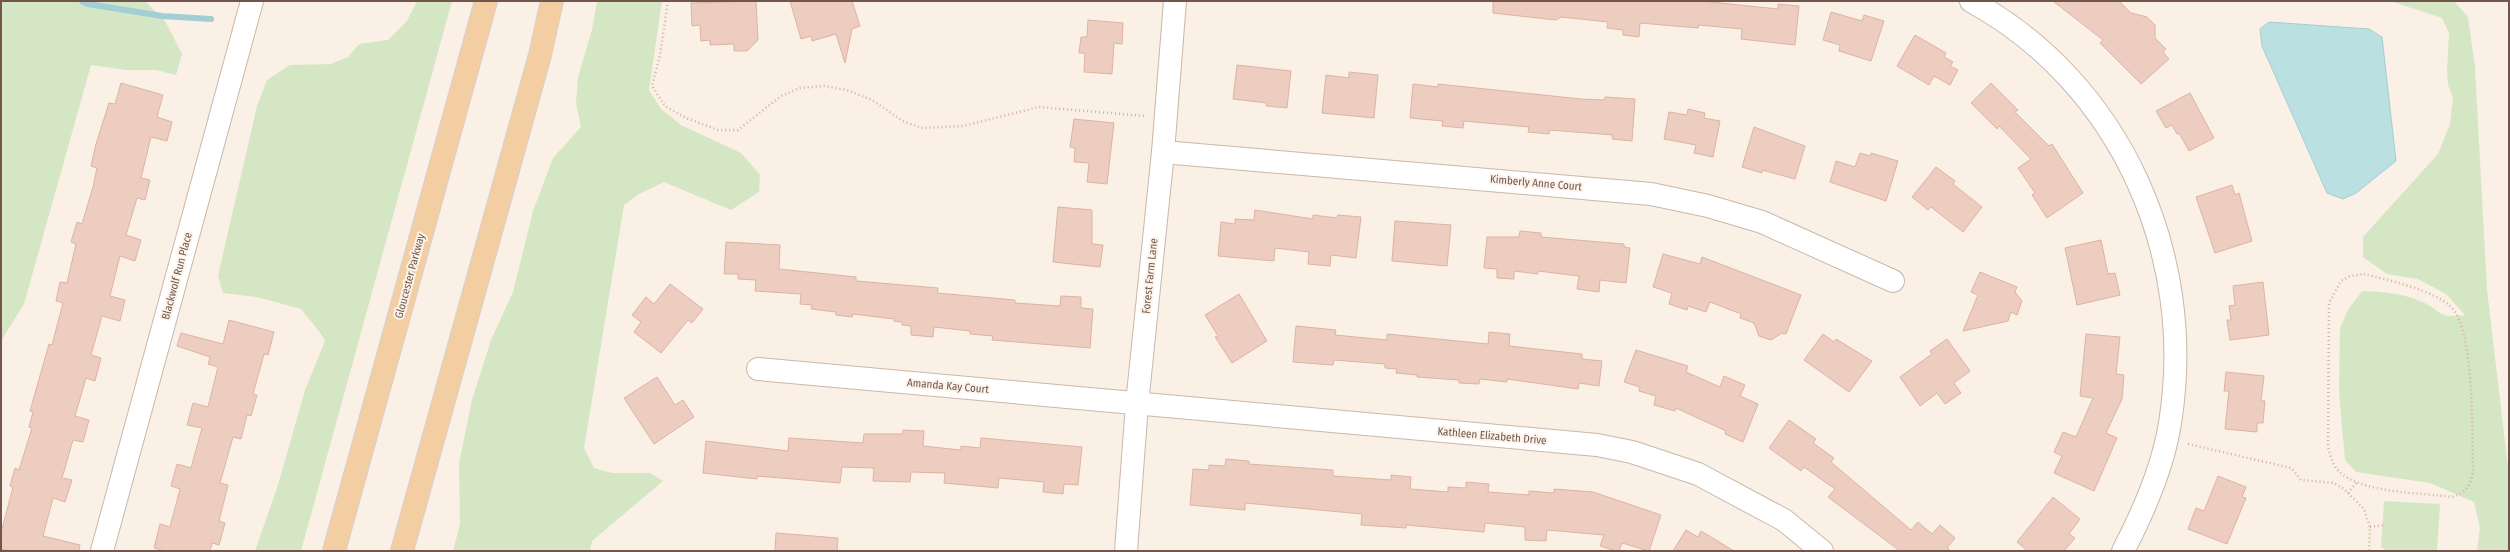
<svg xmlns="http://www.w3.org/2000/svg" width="2510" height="552" viewBox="0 0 2510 552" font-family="'Fira Sans Condensed',sans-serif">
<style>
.green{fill:#d5e6c5}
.water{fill:#bbe0e2;stroke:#a2cfd3}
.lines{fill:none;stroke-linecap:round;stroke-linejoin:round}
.stream{stroke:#a2cfd3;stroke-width:6}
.building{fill:#edcdbf;stroke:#deb3a1}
.minor-casing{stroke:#cab7ac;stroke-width:24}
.major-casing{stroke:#d7d0cd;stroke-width:24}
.path{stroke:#d2b0a2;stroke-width:2.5;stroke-dasharray:1 3;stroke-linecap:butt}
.minor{stroke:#fff;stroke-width:22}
.major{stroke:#f3cea3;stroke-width:22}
.labels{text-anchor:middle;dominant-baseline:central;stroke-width:4;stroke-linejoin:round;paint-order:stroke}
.street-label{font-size:11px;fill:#70564c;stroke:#fdf4eb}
</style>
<rect width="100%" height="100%" fill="#faf0e5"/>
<!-- green -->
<g class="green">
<polygon points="1,1 145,1 165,21 182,54 176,75 156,70 126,70 91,65 24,304 1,341"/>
<path d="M417,1H452L301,551H255L278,485L305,390L325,341C319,329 309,320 301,309L257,297L223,293L218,276L257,106L267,80L290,65L331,64L348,57L359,44L388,40L407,21Z"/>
<polygon points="597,1 662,1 649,90 661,109 681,125 741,153 760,175 759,192 731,210 664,182 639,194 624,205 584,448 594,468 612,473 650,473 663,481 592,541 590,551 453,551 460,524 459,463 472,400 491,340 513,292 533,211 553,158 581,127 576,103 578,77 592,30"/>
<path d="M2390,1H2454L2468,17L2475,68L2487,290L2509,475V551H2477L2480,528L2474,502L2430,483L2356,472L2345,460L2339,392L2340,328L2348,310L2362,291C2382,292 2402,293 2420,301C2443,310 2435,319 2465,315L2446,294L2418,279L2387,274L2363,257V237L2438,154L2450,124L2453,97L2448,85L2447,71L2449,33L2442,18Z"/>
<polygon points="2384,501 2440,504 2437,551 2387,551 2381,547"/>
</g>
<!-- water -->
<polygon class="water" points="2269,22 2369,29 2382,37 2396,161 2356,193 2343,199 2327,193 2262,46 2260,29"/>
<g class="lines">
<!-- stream -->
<polyline class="stream" points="82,1 88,4 162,16 211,19"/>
</g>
<!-- building -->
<g class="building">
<polygon points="756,1 758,40 747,51 734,51 734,44 710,45 710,40 701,41 700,25 692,26 691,3"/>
<polygon points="790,1 852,1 860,26 852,29 845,63 836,34 812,41 811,36 801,39"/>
<polygon points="1493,1 1701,1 1778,9 1778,4 1799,6 1795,45 1741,39 1742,29 1699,25 1698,28 1640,23 1639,37 1623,35 1623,30 1607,28 1608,22 1561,17 1556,20 1493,13"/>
<polygon points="2053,1 2119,1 2131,13 2147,17 2155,25 2155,38 2166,49 2163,52 2169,59 2141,84 2100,43 2103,40"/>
<polygon points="1831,12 1862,21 1864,15 1884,21 1871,61 1839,51 1840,45 1823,40"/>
<polygon points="1088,20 1123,23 1122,44 1114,43 1112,74 1084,72 1085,53 1079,53 1081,37 1087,37"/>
<polygon points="1915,35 1946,53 1944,57 1953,62 1950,66 1958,70 1950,85 1934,76 1929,85 1897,66"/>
<polygon points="1237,65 1291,71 1287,108 1266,106 1267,103 1233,99"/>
<polygon points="1349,72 1378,75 1374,118 1322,113 1326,75 1349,78"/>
<polygon points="121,83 163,95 157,117 172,122 167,141 151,137 141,178 150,180 145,200 137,198 126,235 141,240 135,261 120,256 110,296 125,300 120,321 102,316 91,355 101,358 95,381 86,378 75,416 89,420 83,442 73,440 62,478 72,480 65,502 53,498 43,536 80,545 79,551 10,551 1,549 1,533 13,487 10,486 15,468 19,470 32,428 29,427 33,412 30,411 49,344 52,345 63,303 56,301 60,282 67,283 76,244 71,242 77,222 82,224 93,187 97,168 91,166 96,144 109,103 115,104"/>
<polygon points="1991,83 2018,110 2015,112 2049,146 2052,144 2083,193 2047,218 2032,195 2035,193 2018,168 2031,159 1999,126 1997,129 1971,103"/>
<polygon points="1413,84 1438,87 1438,84 1581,99 1604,100 1605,97 1635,99 1632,141 1612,139 1613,135 1550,130 1549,134 1528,132 1529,127 1464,121 1463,128 1442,126 1443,121 1410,118"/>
<polygon points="2190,93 2214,138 2189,151 2179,133 2177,134 2172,125 2166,128 2156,111"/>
<polygon points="1688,109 1705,113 1704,118 1720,121 1713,157 1694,153 1696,145 1664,139 1669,112 1687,115"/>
<polygon points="1074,119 1114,123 1107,184 1087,182 1089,163 1074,162 1075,148 1070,147"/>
<polygon points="1754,127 1805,146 1795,179 1762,170 1762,173 1742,167"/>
<polygon points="1860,153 1870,156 1871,153 1898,161 1886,201 1830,182 1836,161 1855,167"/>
<polygon points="1936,167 1955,181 1953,184 1982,207 1963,232 1931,207 1928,210 1912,197"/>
<polygon points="2232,185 2235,195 2239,193 2252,241 2215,253 2196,197"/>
<polygon points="1058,207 1092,210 1092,244 1103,245 1100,267 1053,262"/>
<polygon points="1255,210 1313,219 1313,215 1337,218 1338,215 1361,217 1356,258 1331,255 1330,266 1308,264 1309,252 1275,248 1274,261 1218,256 1221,222 1235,224 1235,219 1254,220"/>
<polygon points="1395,221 1451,225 1447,266 1392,261"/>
<polygon points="1520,231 1541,233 1541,237 1624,244 1624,247 1630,248 1626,283 1600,280 1599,292 1577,289 1579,276 1538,271 1538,274 1514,271 1514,279 1497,278 1497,269 1484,268 1487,237 1519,237"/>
<polygon points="2101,240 2108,274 2115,273 2120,295 2077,305 2065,248"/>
<polygon points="726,242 780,245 779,269 856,277 856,281 938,288 937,293 1015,300 1015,303 1060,306 1061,296 1081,297 1081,308 1093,309 1090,348 992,340 993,336 970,334 970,331 934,327 933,337 911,335 911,326 902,325 902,322 894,321 894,319 853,314 852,317 836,315 836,312 811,309 812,305 800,304 801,294 755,291 756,280 738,279 738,274 724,274"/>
<polygon points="1663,254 1700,264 1702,257 1801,295 1786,334 1782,333 1771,340 1759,336 1754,323 1740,318 1741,314 1710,302 1706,312 1688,306 1687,310 1669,304 1672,293 1653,287"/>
<polygon points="1980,272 2017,287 2015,292 2022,301 2017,315 2011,312 2008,321 1963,331 1978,295 1971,292"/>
<polygon points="2263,282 2269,335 2230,340 2227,320 2231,320 2229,306 2235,305 2233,286"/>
<polygon points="670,284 703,309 692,323 688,320 661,353 634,332 641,322 632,315 646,297 654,304"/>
<polygon points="1239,294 1267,341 1232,363 1215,337 1218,336 1205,315"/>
<polygon points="229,320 274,332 268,355 264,354 253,394 257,395 251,416 247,415 241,439 233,437 220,483 228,485 219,521 225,523 219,545 212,543 210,551 165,551 154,548 160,524 170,527 180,489 171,486 177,464 191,468 202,428 187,425 193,403 208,407 218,367 208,364 210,357 177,346 181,333 223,344"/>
<polygon points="1296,326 1336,330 1335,335 1387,340 1387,334 1488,344 1489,332 1510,334 1509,346 1582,354 1582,359 1602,361 1599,386 1579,383 1578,389 1507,379 1507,382 1480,379 1479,384 1459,383 1459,380 1417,377 1417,375 1396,373 1397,369 1385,368 1385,364 1334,360 1333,365 1293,362"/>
<polygon points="1823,334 1834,342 1836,339 1872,361 1849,392 1804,360"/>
<polygon points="2086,334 2120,337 2116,374 2124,375 2122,399 2106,433 2117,438 2094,491 2054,473 2062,456 2054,452 2063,432 2076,437 2093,398 2080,396"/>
<polygon points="1947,339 1970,371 1954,383 1961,393 1945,404 1937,393 1920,406 1900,377 1932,354 1930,351"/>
<polygon points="1636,350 1688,366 1686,372 1720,387 1724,376 1745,385 1740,396 1758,404 1743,442 1725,434 1726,431 1676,408 1675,411 1654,405 1656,396 1639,391 1640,387 1624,382"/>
<polygon points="2226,372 2264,376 2261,401 2265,401 2263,423 2257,423 2257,432 2225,429 2229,391 2224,391"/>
<polygon points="657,377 675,405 683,400 694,417 654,444 624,398"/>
<polygon points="1789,420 1816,439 1813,443 1834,458 1831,462 1911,530 1918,522 1932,534 1940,525 1955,538 1947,548 1951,551 1900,551 1828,497 1835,489 1804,467 1801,471 1769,448"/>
<polygon points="903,430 924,431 923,446 961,450 961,446 980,448 981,438 1082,447 1078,485 1064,484 1063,494 1043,492 1044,482 999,478 998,488 944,483 945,473 911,472 910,482 873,481 874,468 842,467 840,483 757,476 757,479 703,473 706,441 788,451 789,438 863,443 864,434 903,434"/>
<polygon points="1226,459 1249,461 1249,464 1333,470 1333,476 1391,480 1391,475 1411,477 1410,489 1448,492 1448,487 1466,488 1466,482 1489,484 1488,492 1529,495 1529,491 1554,493 1554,489 1593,492 1661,515 1649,551 1622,543 1619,551 1616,551 1600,546 1604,535 1547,530 1546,541 1525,540 1525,527 1485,523 1484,532 1406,525 1406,528 1361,525 1362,514 1245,503 1245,510 1190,505 1193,469 1209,470 1209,465 1225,466"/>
<polygon points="2218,476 2246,487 2242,497 2246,498 2227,544 2188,529 2196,508 2204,511"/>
<polygon points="2053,497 2080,519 2069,534 2075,538 2064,551 2028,551 2017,542"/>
<polygon points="1686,530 1698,537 1701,531 1734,551 1673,551"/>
<polygon points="776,533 838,538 837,551 775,551"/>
</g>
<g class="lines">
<!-- minor casing -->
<g class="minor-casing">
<g id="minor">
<path d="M1971,1C2121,83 2197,256 2170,423C2163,468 2144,511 2123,551"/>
<polyline points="1163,152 1651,194 1708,206 1762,222 1893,281"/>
<polyline points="758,369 1597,445 1632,452 1698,474 1784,520 1822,551"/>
<polyline points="102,551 252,1"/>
<polyline points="1126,551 1137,404 1163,152 1175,1"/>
</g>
</g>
<!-- major casing -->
<g class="major-casing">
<g id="major">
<polyline points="334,551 486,1"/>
<polyline points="402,551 540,55 552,1"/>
</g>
</g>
<!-- path -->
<g class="path">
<polyline points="668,1 660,55 652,86 665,106 686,118 718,130 738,130 781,96 800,88 824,86 847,90 872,100 903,121 921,128 963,126 1039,107 1145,116"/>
<path d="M2364,274C2388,280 2434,290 2451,307C2475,329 2472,439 2473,473C2470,486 2465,493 2452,497C2424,493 2358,493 2339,471C2332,465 2330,455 2328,446L2329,303L2341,281L2350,276Z"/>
<polyline points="2188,444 2291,468 2301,480 2334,483 2344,489 2364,509 2370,527 2369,551"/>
<polyline points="2348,493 2357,482"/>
<polyline points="2370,527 2383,525"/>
</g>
<!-- minor -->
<use href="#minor" class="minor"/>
<!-- major -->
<use href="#major" class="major"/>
</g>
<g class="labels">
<!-- street labels -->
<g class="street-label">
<text transform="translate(1536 183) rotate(5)">Kimberly Anne Court</text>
<text transform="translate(177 276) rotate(-75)">Blackwolf Run Place</text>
<text transform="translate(410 276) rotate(-75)">Gloucester Parkway</text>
<text transform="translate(1150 276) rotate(-84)">Forest Farm Lane</text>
<text transform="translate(948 386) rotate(5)">Amanda Kay Court</text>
<text transform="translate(1492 436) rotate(5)">Kathleen Elizabeth Drive</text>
</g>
</g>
<!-- border -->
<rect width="2510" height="552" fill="none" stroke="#70564c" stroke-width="4"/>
</svg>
